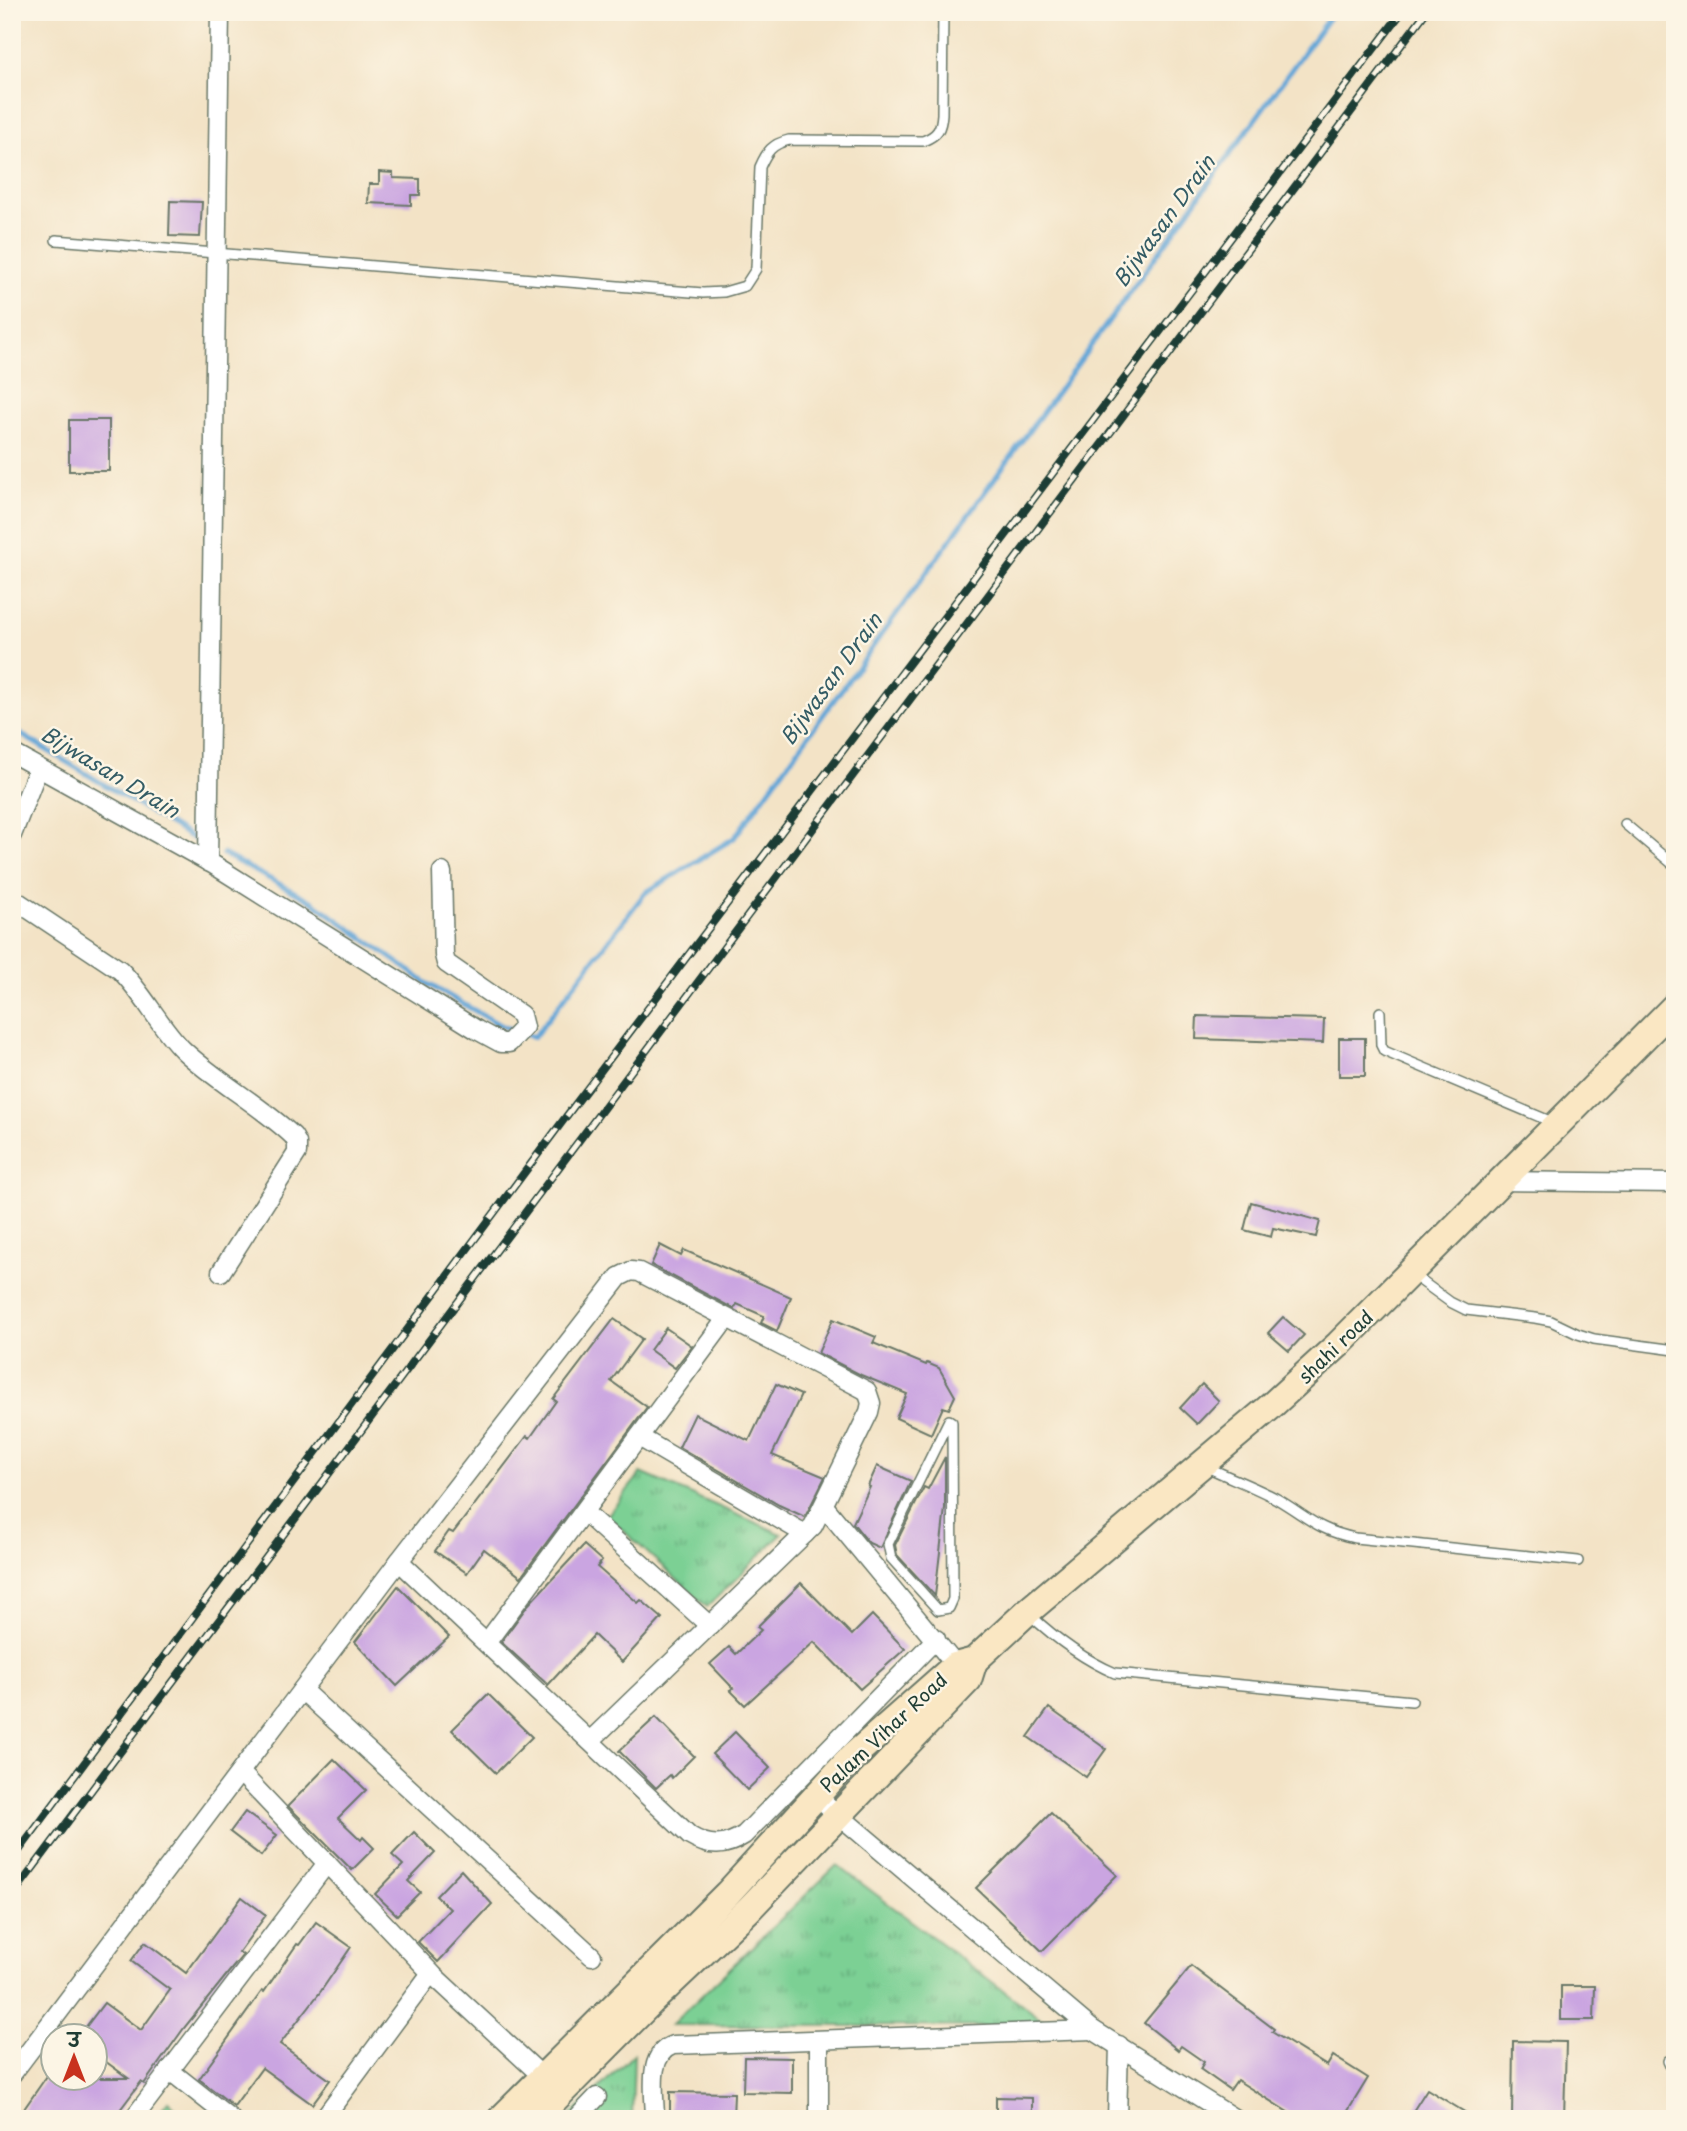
<svg xmlns="http://www.w3.org/2000/svg" width="1687" height="2131" viewBox="0 0 1687 2131" font-family="'Playpen Sans','Playpen Sans Deva',sans-serif">
<style>
.grass{fill:url(#grass-tufts);stroke:#4d8664;stroke-width:2}
.lines{fill:none;stroke-linecap:round;stroke-linejoin:round}
.stream{stroke:#63a6d7;stroke-width:5}
.building{fill:#caa5e1}
.lane-casing{stroke:#697767;stroke-width:12}
.street-casing{stroke:#697767;stroke-width:21}
.secondary-casing{stroke:#697767;stroke-width:30}
.lane{stroke:#fff;stroke-width:9}
.street{stroke:#fff;stroke-width:18}
.secondary{stroke:#fae7c3;stroke-width:26}
.rail-casing{stroke:#1f3d34;stroke-width:8}
.rail{stroke:#fcf5e5;stroke-width:5;stroke-dasharray:16;stroke-linecap:butt}
.labels{text-anchor:middle;dominant-baseline:central;stroke-width:5;stroke-linejoin:round;paint-order:stroke}
.street-label{font-size:19px;fill:#1f3d34;stroke:#fcf5e5}
.water-label{font-size:21px;font-style:italic;fill:#335c65;stroke:#fcf5e5}
</style>
<defs>
<pattern id="grass-tufts" width="24" height="20" patternUnits="userSpaceOnUse" patternTransform="scale(1.75)"><rect width="24" height="20" fill="#7bd094"/><path d="M3 7l-1-3M5 7V3M7 7l1-3M15 17l-1-3M17 17v-4M19 17l1-3" fill="none" stroke="#64aa7a"/></pattern>
</defs>
<rect width="100%" height="100%" fill="#fcf5e5"/>
<filter id="ink" filterUnits="userSpaceOnUse"><feTurbulence type="fractalNoise" baseFrequency=".0143" numOctaves="2"/><feDisplacementMap in="SourceGraphic" scale="14" xChannelSelector="R" yChannelSelector="G"/><feConvolveMatrix kernelMatrix="1 2 1 2 8 2 1 2 1" color-interpolation-filters="sRGB"/></filter>
<filter id="wash" filterUnits="userSpaceOnUse"><feTurbulence type="fractalNoise" baseFrequency=".00686" numOctaves="4" result="noise"/><feDisplacementMap in="SourceGraphic" scale="28" xChannelSelector="R" yChannelSelector="G"/><feGaussianBlur stdDeviation="1.57" result="paint"/><feColorMatrix in="noise" values="0 0 0 0 0 0 0 0 0 0 0 0 0 0 0 0 0 1.4 0 .05"/><feComposite in="paint" operator="in"/></filter>
<g filter="url(#wash)">
<rect width="100%" height="100%" fill="#f3e3c6"/>
<!-- grass -->
<g class="grass">
<polygon points="641,1473 782,1534 707,1607 607,1516"/>
<polygon points="837,1865 1052,2027 671,2025"/>
<polygon points="634,2054 632,2119 568,2118"/>
<polygon points="168,2101 187,2119 154,2119"/>
</g>
<g class="lines">
<!-- stream -->
<g class="stream">
<polyline points="12,729 194,839"/>
<polyline points="223,854 313,902 428,984 500,1025 534,1037 645,893 734,838 1333,12"/>
</g>
</g>
<g id="blocks">
<!-- building -->
<g class="building">
<polygon points="379,172 393,173 393,178 420,179 420,195 411,195 411,205 368,203 369,184 379,184"/>
<polygon points="170,201 202,202 200,237 169,236"/>
<rect x="69" y="420" width="40" height="51"/>
<polygon points="1197,1016 1324,1019 1323,1043 1196,1039"/>
<rect x="1339" y="1038" width="26" height="38"/>
<polygon points="1251,1202 1320,1221 1316,1237 1273,1228 1271,1237 1244,1230"/>
<polygon points="660,1245 681,1256 684,1250 791,1297 777,1331 761,1323 764,1316 737,1304 734,1309 651,1265"/>
<polygon points="1283,1317 1304,1335 1289,1351 1268,1333"/>
<polygon points="614,1319 642,1339 611,1381 647,1407 521,1577 484,1549 467,1573 435,1551 449,1531 453,1533 527,1436 530,1438 556,1401 553,1399"/>
<polygon points="833,1319 876,1337 873,1343 926,1365 927,1363 939,1368 955,1396 949,1409 943,1407 931,1434 896,1418 907,1394 861,1375 818,1353"/>
<polygon points="666,1328 692,1346 675,1368 650,1350"/>
<polygon points="776,1384 801,1395 772,1455 825,1477 805,1517 779,1505 679,1447 695,1414 749,1441"/>
<polygon points="1202,1384 1219,1401 1197,1424 1180,1408"/>
<polygon points="945,1457 945,1508 935,1596 897,1555 895,1545 924,1487 928,1489"/>
<polygon points="877,1466 911,1481 880,1548 869,1543 853,1523 870,1487 868,1486"/>
<polygon points="584,1545 602,1561 597,1567 638,1603 641,1600 662,1618 622,1662 594,1635 548,1685 501,1642 528,1605"/>
<polygon points="801,1583 852,1635 872,1615 905,1649 860,1689 814,1642 745,1705 730,1690 733,1688 710,1664 729,1647 736,1654 761,1630 757,1627"/>
<polygon points="398,1586 449,1637 397,1686 355,1642"/>
<polygon points="488,1694 532,1737 496,1773 452,1730"/>
<polygon points="1049,1708 1106,1749 1086,1777 1028,1737"/>
<polygon points="656,1717 694,1756 672,1778 670,1775 656,1788 619,1751"/>
<polygon points="735,1732 770,1768 747,1790 712,1754"/>
<polygon points="334,1759 366,1790 338,1818 361,1840 363,1837 374,1848 352,1870 288,1806"/>
<polygon points="245,1812 277,1835 261,1856 230,1832"/>
<polygon points="1051,1813 1117,1875 1042,1951 976,1888"/>
<polygon points="414,1832 435,1853 408,1881 420,1892 397,1915 375,1894 403,1865 392,1855"/>
<polygon points="461,1870 492,1904 438,1962 418,1942 450,1909 436,1896"/>
<polygon points="242,1897 266,1915 239,1952 243,1955 229,1972 184,2028 144,2084 141,2082 113,2119 17,2119 49,2073 52,2078 128,2078 94,2053 94,2036 79,2036 104,2003 141,2030 170,1990 131,1961 145,1942 186,1973"/>
<polygon points="316,1922 351,1947 321,1991 280,2044 330,2080 312,2104 262,2068 234,2106 199,2079 262,1991 264,1992 297,1944 299,1945"/>
<polygon points="1191,1966 1274,2029 1272,2032 1327,2066 1333,2056 1368,2078 1343,2119 1299,2119 1237,2080 1230,2090 1200,2069 1204,2062 1181,2046 1178,2050 1144,2023"/>
<polygon points="1561,1986 1595,1986 1594,2020 1561,2020"/>
<polygon points="1513,2041 1566,2042 1564,2119 1512,2119"/>
<polygon points="744,2057 792,2058 792,2093 743,2092"/>
<polygon points="1427,2089 1476,2119 1408,2119"/>
<polygon points="670,2092 734,2093 733,2119 670,2119"/>
<polygon points="996,2097 1032,2098 1032,2119 996,2119"/>
</g>
</g>
</g>
<g filter="url(#ink)">
<use href="#blocks" fill-opacity="0" stroke="#697767" stroke-width="2"/>
<g class="lines">
<!-- lane casing -->
<g class="lane-casing">
<g id="lane">
<path d="M56,240L703,293L724,292L745,286L756,269L760,167C767,151 772,144 789,140L923,141C938,135 941,129 942,114L943,12"/>
<polyline points="1625,824 1675,866"/>
<polyline points="1380,1012 1381,1045 1384,1051 1552,1122"/>
<polyline points="1413,1275 1450,1302 1466,1310 1535,1318 1551,1321 1578,1334 1594,1339 1675,1350"/>
<polygon points="949,1420 952,1422 953,1599 949,1608 938,1610 891,1558 888,1544"/>
<path d="M1207,1467C1230,1478 1255,1487 1277,1499C1308,1517 1317,1530 1355,1538L1578,1561"/>
<path d="M1029,1614C1055,1638 1082,1659 1115,1673L1412,1701"/>
<polyline points="1668,2061 1675,2076"/>
</g>
</g>
<!-- street casing -->
<g class="street-casing">
<g id="street">
<polyline points="12,753 214,865 477,1030 501,1043 509,1043 524,1027 521,1015 446,963 444,955 442,872"/>
<polyline points="12,835 38,769"/>
<polyline points="208,862 220,12"/>
<path d="M12,898L120,970C144,994 159,1026 183,1050C217,1082 259,1104 293,1136L297,1143V1153L221,1272"/>
<polyline points="1499,1181 1675,1183"/>
<polyline points="639,1437 805,1534"/>
<polyline points="824,1506 962,1673"/>
<polyline points="584,1512 710,1626"/>
<path d="M399,1561L690,1836C710,1848 725,1847 744,1835L936,1639"/>
<polyline points="487,1642 726,1319"/>
<polyline points="302,1690 592,1956"/>
<polyline points="240,1772 434,1976 543,2077"/>
<polyline points="815,1795 1093,2030 1235,2119"/>
<polyline points="169,2070 231,2119"/>
<polyline points="12,2074 399,1561 619,1277 631,1271 639,1272 867,1391 871,1403 869,1412 813,1526 590,1741"/>
<polyline points="133,2119 327,1863"/>
<polyline points="323,2119 431,1973"/>
<polyline points="576,2119 597,2097"/>
<path d="M655,2119C655,2095 646,2054 673,2045L1093,2030"/>
<polyline points="819,2119 819,2041"/>
<polyline points="1117,2119 1119,2045"/>
</g>
</g>
<!-- secondary casing -->
<g class="secondary-casing">
<g id="secondary">
<polyline points="501,2119 728,1893 851,1758 955,1666 974,1661 1027,1612 1270,1407 1339,1344 1675,1006"/>
<polyline points="535,2119 653,2000 748,1910 968,1680 974,1661"/>
</g>
</g>
<!-- lane -->
<use href="#lane" class="lane"/>
<!-- street -->
<use href="#street" class="street"/>
<!-- secondary -->
<use href="#secondary" class="secondary"/>
<!-- rail casing -->
<g class="rail-casing">
<g id="rail">
<polyline points="12,1860 574,1106 1402,12"/>
<polyline points="12,1896 1426,12"/>
</g>
</g>
<!-- rail -->
<use href="#rail" class="rail"/>
</g>
</g>
<g class="labels">
<!-- street labels -->
<g class="street-label">
<text transform="translate(1335 1346) rotate(-44)">shahi road</text>
<text transform="translate(883 1732) rotate(-43)">Palam Vihar Road</text>
</g>
<!-- water labels -->
<g class="water-label">
<text transform="translate(1163 220) rotate(-54)">Bijwasan Drain</text>
<text transform="translate(830 678) rotate(-54)">Bijwasan Drain</text>
<text transform="translate(111 771) rotate(31)">Bijwasan Drain</text>
</g>
</g>
<!-- margin -->
<rect width="1687" height="2131" fill="none" stroke="#fcf5e5" stroke-width="42"/>
<!-- north arrow -->
<g transform="translate(74 2057)"><circle r="33" fill="#fcf5e5" stroke="#a4ab9e" stroke-width="2"/>
<path d="M0-5L12 26L0 18L-12 26Z" fill="#c8321e"/>
<text y="-10" font-size="19" font-weight="bold" text-anchor="middle" fill="#1f3d34">उ</text>
</g>
</svg>
